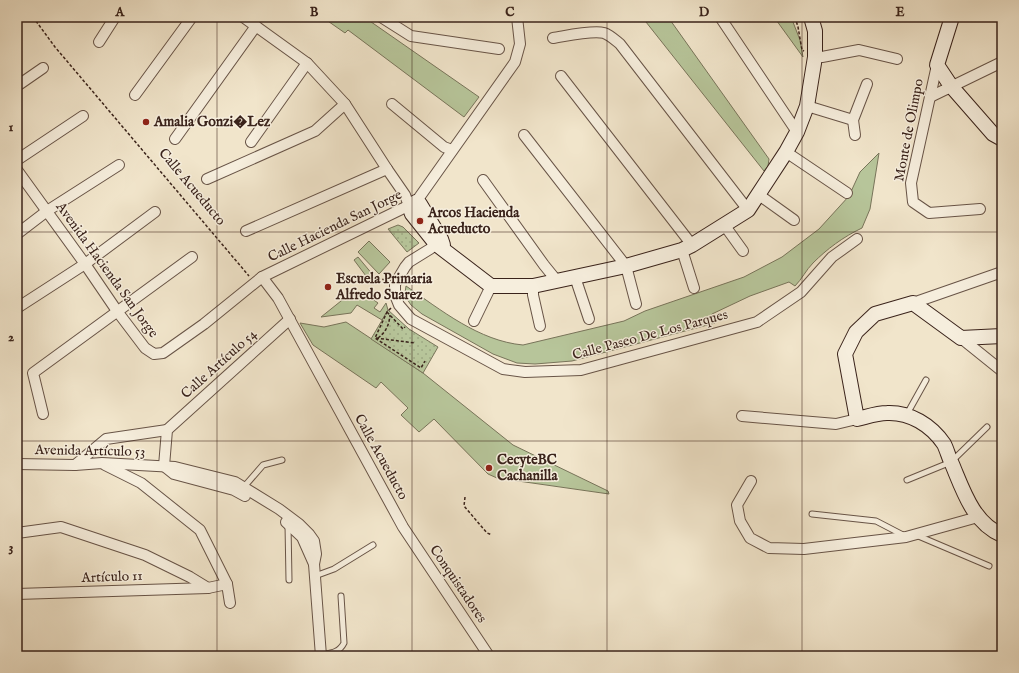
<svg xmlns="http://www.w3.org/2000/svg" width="1019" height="673" viewBox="0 0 1019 673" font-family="'IM FELL English',serif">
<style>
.grass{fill:#b7c59a;stroke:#78745a}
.park{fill:url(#park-dots);stroke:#78745a}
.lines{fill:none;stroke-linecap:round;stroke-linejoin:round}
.lane-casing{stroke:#685447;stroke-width:7}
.street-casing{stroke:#685447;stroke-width:12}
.secondary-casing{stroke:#3a231b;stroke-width:16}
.path{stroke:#3a231b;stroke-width:1.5;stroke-dasharray:3 2;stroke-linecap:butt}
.lane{stroke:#f6eedd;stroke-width:5}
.street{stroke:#f6eedd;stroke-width:10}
.secondary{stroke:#f6eedd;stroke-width:14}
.grid{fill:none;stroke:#3a231b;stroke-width:1;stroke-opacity:0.55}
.poi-dot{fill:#8f2418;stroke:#f6eedd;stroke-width:1.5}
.labels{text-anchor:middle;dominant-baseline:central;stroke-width:3;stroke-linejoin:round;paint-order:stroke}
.poi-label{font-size:14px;font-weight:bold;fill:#3a231b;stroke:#f6eedd;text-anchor:start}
.street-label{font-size:14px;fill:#3a231b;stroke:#f6eedd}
.neatline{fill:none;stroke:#3a231b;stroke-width:1.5}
.grid-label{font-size:13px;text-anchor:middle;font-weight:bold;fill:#3a231b}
</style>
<defs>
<pattern id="park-dots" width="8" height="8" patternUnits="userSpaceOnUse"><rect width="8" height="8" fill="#b7c59a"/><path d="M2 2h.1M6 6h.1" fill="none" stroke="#9ea984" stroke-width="1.8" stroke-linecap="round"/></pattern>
</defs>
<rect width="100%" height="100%" fill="#f1e5cb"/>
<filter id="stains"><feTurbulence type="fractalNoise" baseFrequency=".005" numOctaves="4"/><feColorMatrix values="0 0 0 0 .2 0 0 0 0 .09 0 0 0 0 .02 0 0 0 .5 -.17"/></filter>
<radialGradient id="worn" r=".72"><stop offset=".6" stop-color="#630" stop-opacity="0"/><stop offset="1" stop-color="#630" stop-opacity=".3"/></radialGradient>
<!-- grass -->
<g class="grass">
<polygon points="322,17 364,17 479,97 464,117 348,30 345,33"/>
<polygon points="642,17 668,17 769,159 768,166 764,171"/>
<polygon points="774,17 791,17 800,40 803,57"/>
<path d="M879,153L870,209L862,228C843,237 827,249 813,263C806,270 802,279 795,286L789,282L750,296L712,314L715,323L572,361L535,364L517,363L493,354L422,314L411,305L407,299L405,293L406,286C441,310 479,341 523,345L624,321L645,311L744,277L782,257L819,229L849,196L860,172Z"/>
<polygon points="369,241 390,262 379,274 358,252"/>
<polygon points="358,257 373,275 366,276 354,260"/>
<polygon points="361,291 378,303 374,308 380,312 386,303 388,310 382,320 357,305 351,313 321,317 351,293 353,295"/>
<polygon points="346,322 423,373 513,445 608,491 609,494 497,478 488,474 434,419 419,432 401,415 408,408 381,382 376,388 313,345 300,323 324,327"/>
</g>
<!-- park -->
<g class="park">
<polygon points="398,225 403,227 419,243 407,252 388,229"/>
<polygon points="388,310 409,329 438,347 423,373 371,339"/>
</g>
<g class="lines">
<!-- lane casing -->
<g class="lane-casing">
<g id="lane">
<polyline points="907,414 926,380"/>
<polyline points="907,480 951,462 987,427"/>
<polyline points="243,488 263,465 282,460"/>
<polyline points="812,514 876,521 903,535"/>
<polyline points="288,525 289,580"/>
<polyline points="916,535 989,566"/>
<polyline points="315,576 334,569 373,545"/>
<path d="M320,655C331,653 339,653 344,643L341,596"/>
</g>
</g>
<!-- street casing -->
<g class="street-casing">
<g id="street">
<polyline points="243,17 307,63 345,104 387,169 405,195 409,206"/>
<polyline points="381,17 411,36 499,49"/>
<polyline points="720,17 797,132"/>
<path d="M553,38C566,36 592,30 604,33C610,35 615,40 620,44L748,210"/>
<polyline points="99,42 115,17"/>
<polyline points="815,57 822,57 859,50 897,59"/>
<polyline points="937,65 911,183 913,202 929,213 980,209"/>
<polyline points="561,76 692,245"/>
<polyline points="17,86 43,68"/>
<polyline points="135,95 192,17"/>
<polyline points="930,97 1002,62"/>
<polyline points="392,104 444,147 452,150"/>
<polyline points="807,106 853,120"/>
<polyline points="524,135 626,266 636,304"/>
<polyline points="855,135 853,120 867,84"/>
<polyline points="175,139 256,26"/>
<polyline points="251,142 307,63"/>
<polyline points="786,152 847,193"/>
<polyline points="17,160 83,116"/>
<polyline points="17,170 85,264 117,311 145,348 154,354 163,353 204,324 262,277 416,202 515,62 520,44 517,17"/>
<polyline points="207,179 315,131 345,104"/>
<polyline points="483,180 544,265 557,281"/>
<polyline points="759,195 794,220"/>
<polyline points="725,226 743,251"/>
<polyline points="246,231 387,169"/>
<polyline points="17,234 47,211 119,165"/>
<polyline points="441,239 430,249 409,262 405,267 395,284 395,295 399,305 411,319 503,369 525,372 581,370 757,322 801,292 832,257 857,239"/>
<polyline points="682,250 694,288"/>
<polyline points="262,277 278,298 403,527 489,656"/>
<polyline points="575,277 589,319"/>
<polyline points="533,286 533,295 540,326"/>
<polyline points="913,303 1002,272"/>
<polyline points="17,308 85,264 155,212"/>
<polyline points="474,321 491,286"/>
<polyline points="961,338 1002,371"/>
<polyline points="43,414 33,373 192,257"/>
<polyline points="742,416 836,424 857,419"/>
<polyline points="17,464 75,465 102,463 175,467 235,482 279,509 299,524 309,534 314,541 316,554 314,564 321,656"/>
<polyline points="75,465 106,439 167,430"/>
<polyline points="105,465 141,483 200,530 227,584 230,603"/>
<polyline points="164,466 167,430 290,319"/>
<polyline points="164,466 174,474 234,490 245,496"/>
<polyline points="751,481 737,505 740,521 750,538 769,548 804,549 906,537 978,517"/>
<polyline points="286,522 302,537 314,564"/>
<polyline points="17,533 61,527 145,555 190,577 208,588"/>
<polyline points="17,594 208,588 227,584"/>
</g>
</g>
<!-- secondary casing -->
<g class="secondary-casing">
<g id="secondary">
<polyline points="952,17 937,65 951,86 993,134 1002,139"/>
<polyline points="416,202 420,204 441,239 443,245"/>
<polyline points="409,206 412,214 436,244 491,286 533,286 626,266 682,250 692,245 748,210 786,152 797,132 807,106 815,57 815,31 811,17"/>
<path d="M1002,336L961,338L913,303L875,314L856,332L845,354L857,419C866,417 877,413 887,413C910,412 931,425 944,444C947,450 949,458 952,464C963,490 973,523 1002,535"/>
</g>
</g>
<!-- path -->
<g class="path">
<polyline points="33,17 55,47 249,276"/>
<polyline points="795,17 798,27 802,50 804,51"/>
<polyline points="368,279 374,277 385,280"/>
<polyline points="391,308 387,312 375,338 421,368 425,361"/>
<polyline points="387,312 403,329 405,327"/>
<polyline points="376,338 415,343"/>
<path d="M378,338C386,332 389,325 390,315"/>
<polyline points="465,497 464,506 487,533 492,535"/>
</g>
<!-- lane -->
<use href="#lane" class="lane"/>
<!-- street -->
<use href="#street" class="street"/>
<!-- secondary -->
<use href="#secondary" class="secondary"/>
</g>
<!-- grid -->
<path class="grid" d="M217,17V656M412,17V656M607,17V656M802,17V656M17,232H1002M17,441H1002"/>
<!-- markers -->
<g class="poi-dot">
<circle cx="146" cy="122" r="4"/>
<circle cx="420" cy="221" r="4"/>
<circle cx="328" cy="287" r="4"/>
<circle cx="489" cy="468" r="4"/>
</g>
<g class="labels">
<!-- poi labels -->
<g class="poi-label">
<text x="154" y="122">Amalia Gonzi�Lez</text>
<text x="428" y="213">Arcos Hacienda<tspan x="428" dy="16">Acueducto</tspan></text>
<text x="336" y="279">Escuela Primaria<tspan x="336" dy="16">Alfredo Suarez</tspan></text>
<text x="497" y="460">CecyteBC<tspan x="497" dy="16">Cachanilla</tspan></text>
</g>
<!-- street labels -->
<g class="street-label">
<text transform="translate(909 130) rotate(-79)">Monte de Olimpo</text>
<text transform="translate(192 187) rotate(50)">Calle Acueducto</text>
<text transform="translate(335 226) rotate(-26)">Calle Hacienda San Jorge</text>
<text transform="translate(107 270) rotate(54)">Avenida Hacienda San Jorge</text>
<text transform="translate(650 335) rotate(-15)">Calle Paseo De Los Parques</text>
<text transform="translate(219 364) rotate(-42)">Calle Artículo 54</text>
<text transform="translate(90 451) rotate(1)">Avenida Artículo 53</text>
<text transform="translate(381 457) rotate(61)">Calle Acueducto</text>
<text transform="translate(112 577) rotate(-2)">Artículo 11</text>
<text transform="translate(458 584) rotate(56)">Conquistadores</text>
</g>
</g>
<!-- margin -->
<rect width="1019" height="673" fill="none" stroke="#f1e5cb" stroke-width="44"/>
<rect x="22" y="22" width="975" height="629" class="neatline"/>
<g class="grid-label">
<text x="120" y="16">A</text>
<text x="314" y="16">B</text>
<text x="510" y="16">C</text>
<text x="704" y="16">D</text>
<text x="900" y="16">E</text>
<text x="11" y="131">1</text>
<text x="11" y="341">2</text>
<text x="11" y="551">3</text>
</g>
<rect width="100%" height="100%" filter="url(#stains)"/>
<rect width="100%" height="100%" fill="url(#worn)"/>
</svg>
